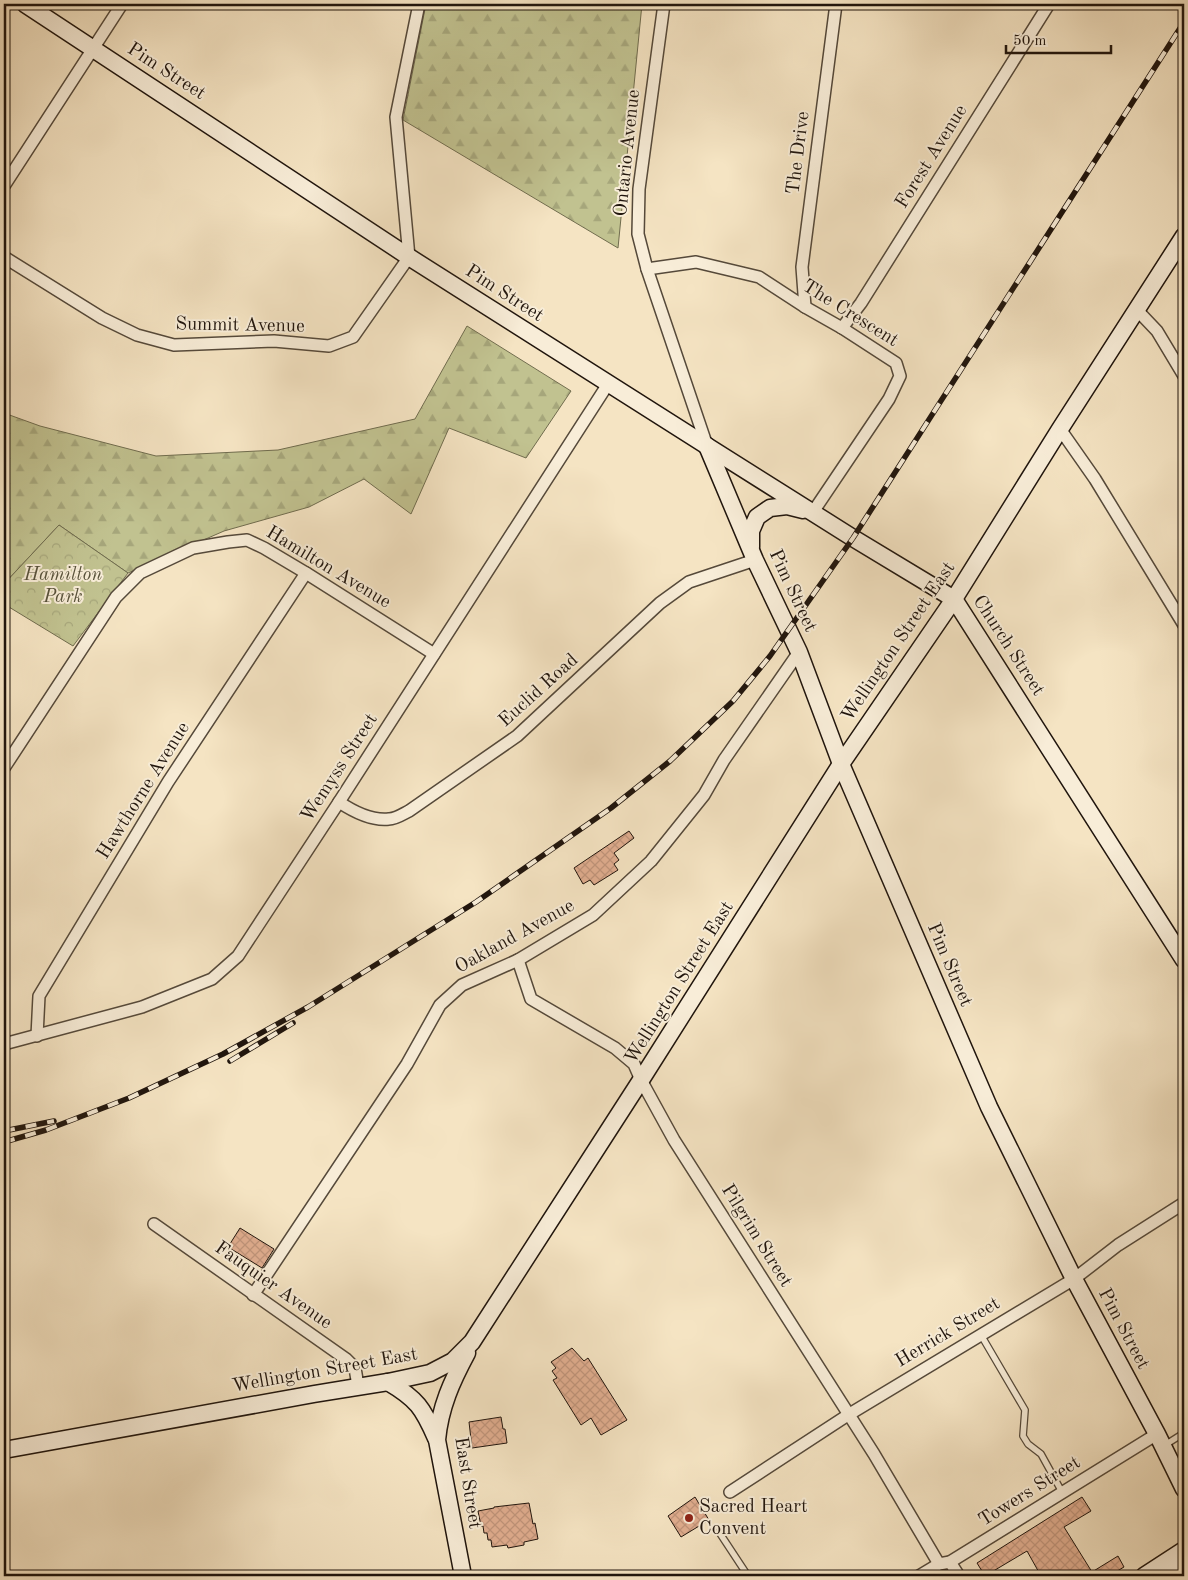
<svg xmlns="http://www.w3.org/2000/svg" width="1188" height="1580" viewBox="0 0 1188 1580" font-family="'Old Standard TT',serif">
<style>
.forest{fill:url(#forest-firs);stroke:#706c4e}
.park{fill:url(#park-crowns);stroke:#706c4e}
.building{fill:url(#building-cross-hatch);stroke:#20150d}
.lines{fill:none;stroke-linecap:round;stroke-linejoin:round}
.lane-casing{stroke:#55493a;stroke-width:8}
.street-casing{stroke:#55493a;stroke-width:14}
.secondary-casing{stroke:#20150d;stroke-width:19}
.lane{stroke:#f8edd8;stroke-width:5.5}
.street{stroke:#f8edd8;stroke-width:11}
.secondary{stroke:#f8edd8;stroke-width:16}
.rail-casing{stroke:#20150d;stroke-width:5.5}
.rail{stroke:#f8edd8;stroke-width:4;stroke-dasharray:11;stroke-linecap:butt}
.poi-dot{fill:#8f2418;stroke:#f8edd8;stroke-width:2}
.labels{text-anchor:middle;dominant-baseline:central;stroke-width:4;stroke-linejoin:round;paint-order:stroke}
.street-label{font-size:19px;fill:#20150d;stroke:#f8edd8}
.park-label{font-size:19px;font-style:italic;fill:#58523b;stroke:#f8edd8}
.poi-label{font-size:19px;fill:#20150d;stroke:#f8edd8;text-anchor:start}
</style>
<defs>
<pattern id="forest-firs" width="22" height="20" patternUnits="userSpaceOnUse" patternTransform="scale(1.25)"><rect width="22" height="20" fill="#c1c290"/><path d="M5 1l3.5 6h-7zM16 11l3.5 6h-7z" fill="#a6a67b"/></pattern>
<pattern id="park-crowns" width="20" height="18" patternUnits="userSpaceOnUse" patternTransform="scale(1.25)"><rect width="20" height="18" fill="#c1c290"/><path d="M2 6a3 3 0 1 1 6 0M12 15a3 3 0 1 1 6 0" fill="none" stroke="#a6a67b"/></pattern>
<pattern id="building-cross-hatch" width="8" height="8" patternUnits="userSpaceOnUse" patternTransform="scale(1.25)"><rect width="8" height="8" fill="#e1ae90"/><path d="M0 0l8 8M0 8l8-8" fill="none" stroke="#c1957b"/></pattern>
</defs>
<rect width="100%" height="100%" fill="#f5e4c3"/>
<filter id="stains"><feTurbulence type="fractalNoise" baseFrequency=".004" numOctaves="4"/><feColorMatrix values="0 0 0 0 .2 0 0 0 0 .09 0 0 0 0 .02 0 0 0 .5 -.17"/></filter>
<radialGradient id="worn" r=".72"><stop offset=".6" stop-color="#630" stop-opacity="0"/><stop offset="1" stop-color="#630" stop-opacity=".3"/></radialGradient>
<!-- forest -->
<g class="forest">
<polygon points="426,4 642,4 618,248 403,120"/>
<polygon points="467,326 571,391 526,458 449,428 411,514 364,479 309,507 224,531 128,573 59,525 4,584 4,413 40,426 156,456 278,450 415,419"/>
</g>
<!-- park -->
<polygon class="park" points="59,525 128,573 73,646 4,604 4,584"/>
<!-- building -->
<g class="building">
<polygon points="629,831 634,838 614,853 619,860 614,864 618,870 594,885 590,880 583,884 574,868"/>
<polygon points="240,1228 274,1249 262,1268 228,1247"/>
<polygon points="572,1348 584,1361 588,1358 627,1420 601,1435 591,1418 581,1425 553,1380 557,1378 552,1371 556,1368 551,1362"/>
<polygon points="501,1417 503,1429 505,1429 507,1443 472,1448 469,1422"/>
<polygon points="695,1497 709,1520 681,1537 668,1516"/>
<polygon points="1082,1497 1091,1511 1064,1527 1092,1572 1118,1556 1124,1567 1109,1576 1041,1576 1027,1551 985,1576 977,1563"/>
<polygon points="529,1503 533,1524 535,1523 538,1539 524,1542 524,1545 508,1548 507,1545 492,1547 491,1540 488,1540 487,1533 484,1533 483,1526 481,1526 478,1511 494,1508 494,1507"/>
</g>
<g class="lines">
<!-- lane casing -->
<g class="lane-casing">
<g id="lane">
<polyline points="981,1335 1025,1410 1023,1436 1028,1444 1041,1454 1062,1492"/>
<polyline points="1165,1445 1184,1433"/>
<polyline points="719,1532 748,1576"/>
</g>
</g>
<!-- street casing -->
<g class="street-casing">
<g id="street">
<polyline points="664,4 639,189 638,234 647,269 707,446"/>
<polyline points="4,186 122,4"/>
<polyline points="4,257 102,318 137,335 174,345 274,341 329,346 353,337 409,257 396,117 419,4"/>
<polyline points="647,269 696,262 759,277 805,307 842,328 896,363 900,376 889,399 813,512"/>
<polyline points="805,307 802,267 836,4"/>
<polyline points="1137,310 1157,331 1184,376"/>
<polyline points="842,328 861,303 1049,4"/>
<polyline points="1060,429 1095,479 1184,625"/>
<polyline points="4,768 116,597 140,573 193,548 228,542 247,540 264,548 306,573 434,654"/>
<path d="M339,802C354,812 372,821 389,819C396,819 403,814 409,811L517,736L660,603L689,582L755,560"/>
<polyline points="518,960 531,999 615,1048 634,1064 641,1080 674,1140 874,1454 939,1564"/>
<polyline points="37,1036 39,996 168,782 306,573"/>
<polyline points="4,1044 142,1007 212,979 238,956 339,802 608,384"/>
<polyline points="154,1224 346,1359 355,1368 358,1386"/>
<polyline points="253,1295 407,1064 440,1005 462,985 518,960 593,915 651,861 704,795 724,760 799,652"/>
<polyline points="730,1492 848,1415 1074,1279 1118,1245 1184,1203"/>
<polyline points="950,1562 959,1576"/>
<polyline points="919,1576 939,1564 950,1562 1157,1434"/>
</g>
</g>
<!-- secondary casing -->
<g class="secondary-casing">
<g id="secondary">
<polyline points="25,4 409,257 707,446 853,538 954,599 1184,960"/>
<polyline points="707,446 755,560 799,652 841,764 989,1107 1074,1279 1157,1434 1184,1489"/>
<polyline points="751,547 751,531 757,517 770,508 787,506 803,510"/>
<path d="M388,1382C417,1399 423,1408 436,1438"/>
<polyline points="4,1450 314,1394 388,1382 430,1373 453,1361 472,1342 641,1080 841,764 954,599 1060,429 1184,236"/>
<polyline points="1162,1565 1184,1569"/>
<path d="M463,1576L437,1440C440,1407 452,1381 467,1353"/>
<polyline points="1144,1576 1184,1550"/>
</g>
</g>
<!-- lane -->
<use href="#lane" class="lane"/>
<!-- street -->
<use href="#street" class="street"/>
<!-- secondary -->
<use href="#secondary" class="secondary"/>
<!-- rail casing -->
<g class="rail-casing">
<g id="rail">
<polyline points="230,1061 293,1023"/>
<polyline points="4,1131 54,1121"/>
<polyline points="4,1142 46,1130 129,1098 223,1054 308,1007 476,902 611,808 670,761 733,701 770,656 853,538 1184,22"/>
</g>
</g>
<!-- rail -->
<use href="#rail" class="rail"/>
</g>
<!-- markers -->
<circle class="poi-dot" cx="689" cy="1518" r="5"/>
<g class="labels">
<!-- street labels -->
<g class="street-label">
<text transform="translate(166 72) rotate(33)">Pim Street</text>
<text transform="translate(628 153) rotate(-84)">Ontario Avenue</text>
<text transform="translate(799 153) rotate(-83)">The Drive</text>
<text transform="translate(932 157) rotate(-58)">Forest Avenue</text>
<text transform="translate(504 294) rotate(33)">Pim Street</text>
<text transform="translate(850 314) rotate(32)">The Crescent</text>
<text transform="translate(240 326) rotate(1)">Summit Avenue</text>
<text transform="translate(328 568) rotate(31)">Hamilton Avenue</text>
<text transform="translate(792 591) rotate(65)">Pim Street</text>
<text transform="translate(899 642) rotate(-56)">Wellington Street East</text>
<text transform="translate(1008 646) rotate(57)">Church Street</text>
<text transform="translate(539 691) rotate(-42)">Euclid Road</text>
<text transform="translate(340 768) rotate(-57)">Wemyss Street</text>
<text transform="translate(144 791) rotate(-58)">Hawthorne Avenue</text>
<text transform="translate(515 937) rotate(-29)">Oakland Avenue</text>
<text transform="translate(949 965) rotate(67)">Pim Street</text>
<text transform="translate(680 983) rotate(-58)">Wellington Street East</text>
<text transform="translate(756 1236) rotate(58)">Pilgrim Street</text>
<text transform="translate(273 1286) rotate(35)">Fauquier Avenue</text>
<text transform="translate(1123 1329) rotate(62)">Pim Street</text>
<text transform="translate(948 1333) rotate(-31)">Herrick Street</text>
<text transform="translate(325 1371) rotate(-10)">Wellington Street East</text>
<text transform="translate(467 1483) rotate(81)">East Street</text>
<text transform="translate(1030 1492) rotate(-32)">Towers Street</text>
</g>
<!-- park labels -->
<g class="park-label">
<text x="63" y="575">Hamilton<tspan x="63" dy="22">Park</tspan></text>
</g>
<!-- poi labels -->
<g class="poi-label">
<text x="699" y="1507">Sacred Heart<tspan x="699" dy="22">Convent</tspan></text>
</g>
</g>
<!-- margin -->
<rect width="1188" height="1580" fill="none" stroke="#f5e4c3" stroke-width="20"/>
<rect x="5" y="5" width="1178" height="1570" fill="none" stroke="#20150d" stroke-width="2.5"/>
<rect x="10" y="10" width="1168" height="1560" fill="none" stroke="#20150d"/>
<!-- scale -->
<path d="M1006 45v8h105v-8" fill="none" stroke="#20150d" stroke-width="2.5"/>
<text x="1013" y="45" font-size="15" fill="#20150d" stroke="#f8edd8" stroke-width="4" paint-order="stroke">50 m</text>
<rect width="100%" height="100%" filter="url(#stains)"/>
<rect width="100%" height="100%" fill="url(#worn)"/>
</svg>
